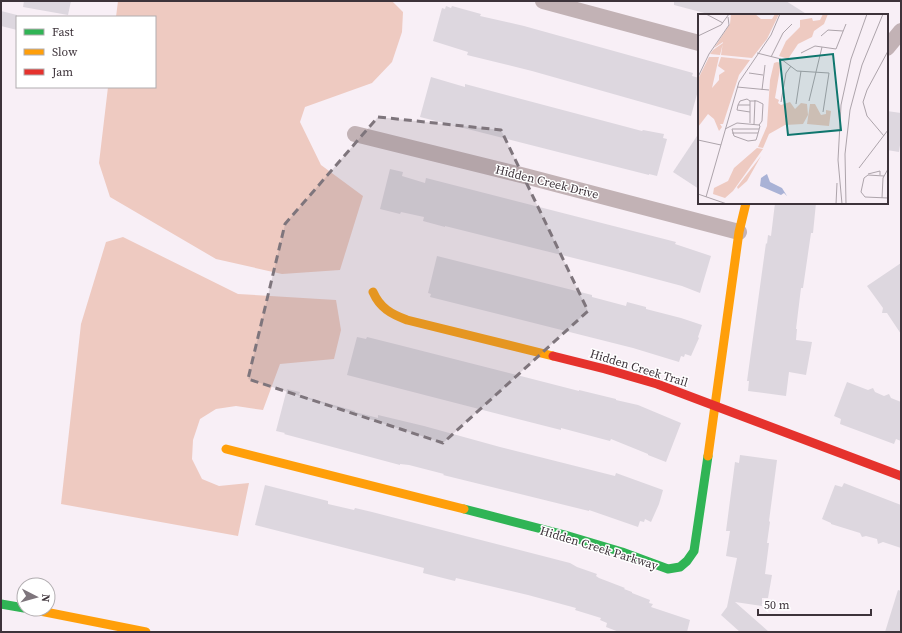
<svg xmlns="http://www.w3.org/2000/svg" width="902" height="633" viewBox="0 0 902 633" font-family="'Source Serif 4',serif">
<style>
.forest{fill:#eecac1}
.building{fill:#ddd7df}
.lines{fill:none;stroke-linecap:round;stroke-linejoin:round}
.street{stroke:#c2b2b5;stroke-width:16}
.fast{stroke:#30b455;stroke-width:9}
.slow{stroke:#ff9f0a;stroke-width:9}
.jam{stroke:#e5322d;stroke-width:9}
.marked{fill:#7e757c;fill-opacity:0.2;stroke:#7e757c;stroke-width:3;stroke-dasharray:8 5;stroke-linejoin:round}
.labels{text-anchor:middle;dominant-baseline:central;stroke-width:3;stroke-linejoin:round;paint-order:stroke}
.street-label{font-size:12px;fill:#3d333a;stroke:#fff}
.inset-road{fill:none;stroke:#ada4ab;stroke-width:1}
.view{fill:#0f766e;fill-opacity:0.15;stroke:#0f766e;stroke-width:2}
.inset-edge{fill:none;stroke:#3d333a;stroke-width:2}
</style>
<rect width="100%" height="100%" fill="#f8eff6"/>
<!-- forest -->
<g class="forest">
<polygon points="118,1 392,1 403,12 402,32 392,62 372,83 305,107 300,122 321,165 363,196 340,270 282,274 216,259 110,197 99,163 108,87 155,87 155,17 116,17"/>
<polygon points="123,237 238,294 336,300 341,330 334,359 280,364 263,410 236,406 216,409 200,419 193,440 192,459 202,479 219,486 249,483 238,536 61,504 81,324 106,242"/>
</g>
<!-- building -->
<g class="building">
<polygon points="24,1 71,1 68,15 23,7"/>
<polygon points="674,1 786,1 808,15 712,15 674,5"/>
<polygon points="446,6 451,8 452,6 481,14 480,16 524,26 693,73 692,76 699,78 699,87 691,116 532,71 467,55 468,52 433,41 442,8 445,9"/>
<polygon points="1,11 17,15 17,30 1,26"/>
<polygon points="431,77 465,87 465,84 642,131 643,130 664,134 663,138 667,139 657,176 649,174 649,175 566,154 420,117"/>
<polygon points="887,111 901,113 901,138 899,152 887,150"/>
<polygon points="699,133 699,189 673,172"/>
<polygon points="390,169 403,172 402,176 425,183 426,178 676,242 675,244 711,256 700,293 682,286 622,270 445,226 445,227 423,221 424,217 401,212 400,214 380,209"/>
<polygon points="775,203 816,203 813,233 811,233 803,288 801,288 796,329 797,329 796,340 812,342 806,375 789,372 786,396 748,391 749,381 747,381 766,243 767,244 768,235 771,236"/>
<polygon points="437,256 592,295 592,297 626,306 627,302 646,307 646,309 681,318 702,325 698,337 699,338 691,356 685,354 684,357 681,356 679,362 633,348 430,297 431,294 428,293"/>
<polygon points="901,263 901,334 887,313 882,313 883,308 867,286"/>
<polygon points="357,337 366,339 367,337 399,345 579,391 579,390 616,399 616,400 638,405 681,423 666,462 648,455 648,454 611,439 610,441 561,428 561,430 347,375"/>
<polygon points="847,382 868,390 873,388 875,392 884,396 889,394 891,398 901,402 901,441 896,439 894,444 840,424 841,419 834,416"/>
<polygon points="287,389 300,392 299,395 355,411 355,412 378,418 378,415 424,426 500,447 615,476 616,473 663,490 659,504 651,522 645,519 644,522 640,521 638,527 589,510 589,511 443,475 444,474 409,465 400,464 400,465 284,434 285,433 276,431"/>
<polygon points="740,455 777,460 769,521 770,522 767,543 769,543 765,574 772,575 768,598 762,598 762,606 735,602 769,632 740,632 721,615 727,607 737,558 726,556 730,531 726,531 735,462 739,463"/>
<polygon points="844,483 901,505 901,548 883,542 878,544 877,539 866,536 862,537 860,533 831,524 831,523 822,519 835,485 842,487"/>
<polygon points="265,485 328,501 328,504 354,510 355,508 372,512 570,563 577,567 597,574 596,576 599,578 625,588 624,589 632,592 632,593 650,600 649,603 653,604 651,607 690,620 687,632 619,632 606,627 607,623 600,620 601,618 575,610 576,608 528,595 456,578 455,581 423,573 424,568 255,525"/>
<polygon points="898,590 901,591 901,632 885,632"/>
</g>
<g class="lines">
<!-- street -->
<g class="street">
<polyline points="543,1 699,43"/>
<polyline points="887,48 901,31"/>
<polyline points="355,134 525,176 739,232"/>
</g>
<!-- fast -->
<g class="fast">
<polyline points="464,509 565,535 622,552 668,569 680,567 687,561 694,551 708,456"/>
<polyline points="1,604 24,608"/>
</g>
<!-- slow -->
<g class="slow">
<path d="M373,292C380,308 391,314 407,320L553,356"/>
<polyline points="226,449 464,509"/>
<polyline points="708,456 739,232 746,203"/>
<polyline points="30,609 146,632"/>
</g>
<!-- jam -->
<polyline class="jam" points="553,356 605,369 657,384 901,476"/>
</g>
<!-- marked area -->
<path class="marked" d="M378,117L501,130L588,311L443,443L248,379L285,224Z"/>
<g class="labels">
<!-- street labels -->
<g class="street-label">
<text transform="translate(547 182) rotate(14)">Hidden Creek Drive</text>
<text transform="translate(639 368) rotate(17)">Hidden Creek Trail</text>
<text transform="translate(599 548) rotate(17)">Hidden Creek Parkway</text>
</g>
</g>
<!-- overview -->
<g transform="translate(698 14)">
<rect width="190" height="190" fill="#f8eff6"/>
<path d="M33,0H57L63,5H74L77,0H81L69,25L54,44L23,41L25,28L16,34L32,10ZM125,0H130L126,10L116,17L114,23L100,30L90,45L81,42L88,27L102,13V6L114,4L115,7L122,6ZM25,29L22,41L12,40L15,36ZM11,43H21L14,74L21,66V61L27,57L20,52L23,43L52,46L41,61L25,110H22L24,113L21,117L16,105L10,100L0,113V65ZM79,48L83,49L77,84L81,86L80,89L83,91L92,88L97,95L103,89L109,90L110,101L105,110L87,111L71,120L65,134L60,133L69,112L72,66L76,49ZM112,90H117L123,101L128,100V96L133,97L131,112L109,110ZM59,134L65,135L35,177L27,184L15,180L16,174L30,167L36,154ZM63,142L49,167L40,175L39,173Z" fill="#eecac1"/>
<path d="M69,160L72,168L84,174L89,182L86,179L83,181L62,172L63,164Z" fill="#a9b2d6"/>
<path class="inset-road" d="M8,0L25,9M0,22L23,11L31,0M123,22L130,16L145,17M59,39L83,45L99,57L131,59L125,98M103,39L117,32L138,35L148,10M73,43L85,19L94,10M51,59L65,61M0,63L11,40L31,11L30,3M39,73L71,76M64,76L67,51M111,87L124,33M83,88L88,59L93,52M98,90L103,57M40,91L42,87L49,85L52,87M52,98L39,96L40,91H52M52,109V87H59L65,90L64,107L61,111M56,110L57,86M27,115L39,109L61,111L62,112L59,123L58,126L50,127L36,122L34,115H61M34,119H60M186,122L169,102L165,88L169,76L190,37M0,126L23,131M161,154L190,116M170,160L182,157V161M186,162L170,161L166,164L163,178L167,183L190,184M0,180L29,190M8,183L41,68L73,21L82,0M184,184L185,164L190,155M138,190L139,169M144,190L140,146L143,91L153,45L169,0M148,190L147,140L152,96L164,51L185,0"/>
<path class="view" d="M135,40L143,116L90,121L82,46Z"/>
<rect width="190" height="190" class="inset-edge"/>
</g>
<!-- border -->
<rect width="902" height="633" fill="none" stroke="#3d333a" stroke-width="4"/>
<!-- legend -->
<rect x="16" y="16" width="140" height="72" fill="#ffffff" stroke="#b1adb0"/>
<rect x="24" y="29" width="20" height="6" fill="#30b455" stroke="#b1adb0"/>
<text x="52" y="36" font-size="12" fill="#3d333a">Fast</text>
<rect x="24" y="49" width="20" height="6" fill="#ff9f0a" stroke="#b1adb0"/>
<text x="52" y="56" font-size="12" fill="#3d333a">Slow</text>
<rect x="24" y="69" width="20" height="6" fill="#e5322d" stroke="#b1adb0"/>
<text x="52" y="76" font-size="12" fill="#3d333a">Jam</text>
<!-- north arrow -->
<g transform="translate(36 597) rotate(96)"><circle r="19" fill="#ffffff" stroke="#b1adb0"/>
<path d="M0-3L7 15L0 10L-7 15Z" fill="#7e757c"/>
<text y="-6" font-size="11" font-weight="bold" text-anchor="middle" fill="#3d333a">N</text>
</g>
<!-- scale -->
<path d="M758 609v6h113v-6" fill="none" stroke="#3d333a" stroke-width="2"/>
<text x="764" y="609" font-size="12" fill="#3d333a" stroke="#ffffff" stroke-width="3" paint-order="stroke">50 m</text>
</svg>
